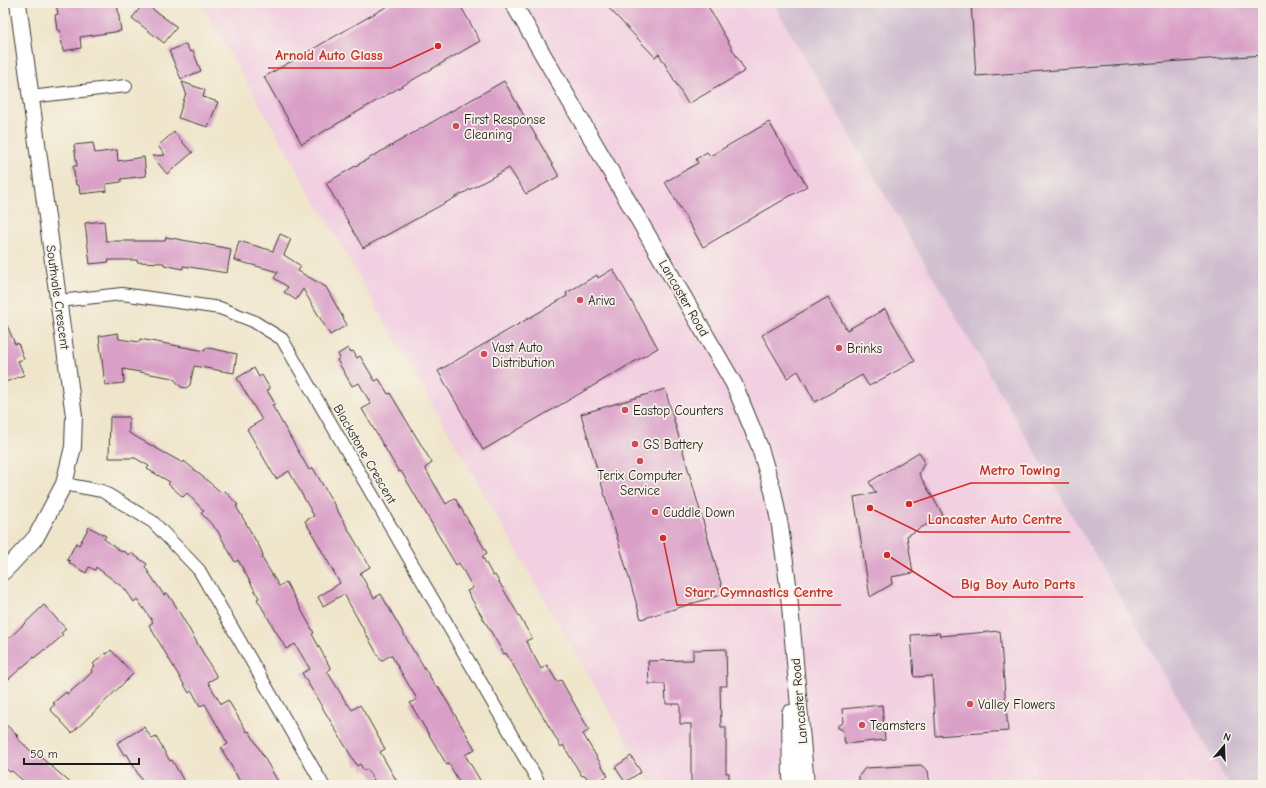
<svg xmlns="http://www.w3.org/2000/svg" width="1266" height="788" viewBox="0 0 1266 788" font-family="'Comic Neue',sans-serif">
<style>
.built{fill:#f2cfe1}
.industrial{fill:#cfbdcf}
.building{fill:#d99fc7}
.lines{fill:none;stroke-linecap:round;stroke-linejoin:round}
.minor-casing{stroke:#3c3a36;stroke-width:14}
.tertiary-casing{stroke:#3c3a36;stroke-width:18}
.minor{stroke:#fff;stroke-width:12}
.tertiary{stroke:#fff;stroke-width:16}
.poi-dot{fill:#d1495b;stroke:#f7f3e8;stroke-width:1.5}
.labels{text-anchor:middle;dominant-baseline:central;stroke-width:3.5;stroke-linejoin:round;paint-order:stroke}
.poi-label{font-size:13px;fill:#1c1c1c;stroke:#f7f3e8;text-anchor:start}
.street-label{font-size:13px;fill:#1c1c1c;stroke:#f7f3e8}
.leader{fill:none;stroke:#d62828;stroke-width:1.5}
.callout-dot{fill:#d62828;stroke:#f7f3e8;stroke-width:1.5}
.callout-label{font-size:14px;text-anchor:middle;font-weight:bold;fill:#d62828;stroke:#f7f3e8;stroke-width:3.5;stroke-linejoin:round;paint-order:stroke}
</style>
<rect width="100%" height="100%" fill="#f7f3e8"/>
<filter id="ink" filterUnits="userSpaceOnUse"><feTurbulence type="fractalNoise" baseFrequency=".025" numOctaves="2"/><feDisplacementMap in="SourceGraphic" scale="8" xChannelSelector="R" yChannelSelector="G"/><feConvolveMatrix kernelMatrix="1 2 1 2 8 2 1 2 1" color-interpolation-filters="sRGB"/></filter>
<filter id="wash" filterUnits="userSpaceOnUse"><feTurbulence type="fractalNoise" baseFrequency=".012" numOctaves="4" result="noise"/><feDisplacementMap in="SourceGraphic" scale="16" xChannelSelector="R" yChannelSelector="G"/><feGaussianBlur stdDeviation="0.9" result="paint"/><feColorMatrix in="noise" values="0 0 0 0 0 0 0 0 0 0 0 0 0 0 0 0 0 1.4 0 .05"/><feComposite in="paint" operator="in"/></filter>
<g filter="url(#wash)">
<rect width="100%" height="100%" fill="#efe5ca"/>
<!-- built -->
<polygon class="built" points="201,3 773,3 1229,785 649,785 649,780"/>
<!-- industrial -->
<polygon class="industrial" points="773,3 1263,3 1263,785 1229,785"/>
<g id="blocks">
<!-- building -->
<g class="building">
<polygon points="56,3 117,3 121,31 80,37 81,48 63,51 60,30 57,30 55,15 58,14"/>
<polygon points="144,3 177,27 164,43 132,18"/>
<polygon points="393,3 459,3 480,41 302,144 264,77"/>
<polygon points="604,3 706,3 745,71 688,104 659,54 655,57"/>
<polygon points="971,3 1263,3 1263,55 976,76"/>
<polygon points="186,44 190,52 193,51 201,71 181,79 169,51"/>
<polygon points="504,81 559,176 526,194 509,168 363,248 326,183"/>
<polygon points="182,82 205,90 203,97 218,102 208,127 178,118 186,93"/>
<polygon points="769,122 807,186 703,247 665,182 698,163 696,159 707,152 710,156"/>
<polygon points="174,132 191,152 193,152 167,174 152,156 165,155 158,146"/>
<polygon points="93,143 95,153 117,150 118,161 144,157 146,176 121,179 121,182 106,184 107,191 80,194 79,185 76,185 73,166 77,166 74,145"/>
<polygon points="104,221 106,241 165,241 166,237 231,249 227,273 183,266 183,269 164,265 164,263 137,262 137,260 108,260 109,262 90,264 85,223"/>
<polygon points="280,234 291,239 284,255 301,266 298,271 326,287 347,325 330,335 303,289 296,300 284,292 288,287 274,278 278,272 234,260 239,241 273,251"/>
<polygon points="613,269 658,348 483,450 438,371 567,296 566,293 597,275 598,278"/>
<polygon points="828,297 847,330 885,309 915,361 869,386 862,375 815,402 798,371 787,378 762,335"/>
<polygon points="3,316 15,344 18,343 24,359 18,361 24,375 3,383"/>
<polygon points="118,333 119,339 139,342 140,339 205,351 205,348 209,348 237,354 234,373 194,366 190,385 186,388 181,387 173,378 123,369 124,383 105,385 99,336"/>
<polygon points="348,348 350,352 353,351 357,358 360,356 375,381 379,379 388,394 390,393 432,463 425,468 446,504 455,498 487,553 482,556 493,576 495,575 532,638 526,641 541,669 547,665 557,682 561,680 589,730 583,734 608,776 591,785 585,775 582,776 563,745 561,747 506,653 504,654 467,591 473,588 459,563 456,565 401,471 399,472 362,409 371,404 359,383 352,386 337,360 340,358 338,354"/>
<polygon points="254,368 259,377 262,375 270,389 267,390 275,404 272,405 309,470 313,468 370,567 360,573 374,598 381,594 414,652 415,652 436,687 438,686 475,749 465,755 483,785 461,785 449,764 447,765 410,703 417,699 391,655 381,661 344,594 323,606 318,597 340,583 305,521 314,516 289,471 276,479 247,429 262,420 237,378"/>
<polygon points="665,389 724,594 641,619 581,414"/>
<polygon points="110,417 129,417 129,433 183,463 184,461 222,493 225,491 238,505 236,506 260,548 263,555 262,558 279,586 286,582 314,633 312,634 331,669 327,671 347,704 348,704 352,710 360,705 370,722 385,749 380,752 399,785 377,785 367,769 364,771 360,764 357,766 302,673 310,669 295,644 286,649 257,599 259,598 238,560 235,562 217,530 201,513 204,511 187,493 183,497 168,484 170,482 147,469 149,466 135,458 109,458"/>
<polygon points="919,452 923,458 924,463 919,474 943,515 907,536 913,573 891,577 892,584 870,597 854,497 876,493 869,482"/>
<polygon points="89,527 106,536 104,539 122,552 123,551 129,555 131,553 147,564 145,567 164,595 167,593 174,603 217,677 208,682 221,704 228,700 247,732 249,731 280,785 242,785 221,748 228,744 205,704 200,706 192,691 189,693 149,625 153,622 137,599 134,602 125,589 96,567 95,570 89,567 86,573 69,563 70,561 67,560 76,543 79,545"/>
<polygon points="44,605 66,629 61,633 63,635 46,650 45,649 34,658 34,657 3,684 3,644"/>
<polygon points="1000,631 1008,731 936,736 932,676 914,677 911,635 939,633 940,636"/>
<polygon points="726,649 727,686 720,686 721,727 726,727 726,773 729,773 729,785 691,785 691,724 680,724 680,704 666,704 665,684 649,684 648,661 693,660 693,650"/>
<polygon points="111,650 133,674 91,715 72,733 50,709 55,704 53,703 66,692 67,694 82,682 92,672 91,670 95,666 93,664 105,653 107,654"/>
<polygon points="882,705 885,740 845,744 843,731 836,727 843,722 842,709"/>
<polygon points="3,722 18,736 16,737 34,754 36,753 73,785 28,785 12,771 10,772 3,766"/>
<polygon points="144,727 152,739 156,737 170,761 172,760 186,785 144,785 127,754 124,755 117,743"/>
<polygon points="631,756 641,772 625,782 615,767"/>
<polygon points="921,765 928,771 930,785 859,785 859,776 865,768"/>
</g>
</g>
</g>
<g filter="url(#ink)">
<use href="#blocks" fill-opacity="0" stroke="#3c3a36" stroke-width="1"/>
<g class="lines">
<!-- minor casing -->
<g class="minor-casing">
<g id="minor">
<polyline points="30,97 126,86"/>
<polyline points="59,301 122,294 220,308 253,321 282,339 537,779 538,785"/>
<polyline points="64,484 102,491 153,522 199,570 323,785"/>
</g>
</g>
<!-- tertiary casing -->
<g class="tertiary-casing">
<g id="tertiary">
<polyline points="513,3 734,384 759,445 773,491 780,526 788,584 806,785"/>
<polyline points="3,572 11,564 36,537 64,484 73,447 74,416 18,3"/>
<polyline points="790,713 791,785"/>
</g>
</g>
<!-- minor -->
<use href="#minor" class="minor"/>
<!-- tertiary -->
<use href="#tertiary" class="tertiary"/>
</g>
</g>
<!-- markers -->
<g class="poi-dot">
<circle cx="456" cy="126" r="4"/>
<circle cx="580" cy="300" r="4"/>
<circle cx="839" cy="348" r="4"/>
<circle cx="484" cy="354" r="4"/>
<circle cx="625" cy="410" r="4"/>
<circle cx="635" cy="444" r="4"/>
<circle cx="640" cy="461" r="4"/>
<circle cx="655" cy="512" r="4"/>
<circle cx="970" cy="704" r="4"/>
<circle cx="862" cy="725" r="4"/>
</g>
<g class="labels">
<!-- poi labels -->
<g class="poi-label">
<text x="464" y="119">First Response<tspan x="464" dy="15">Cleaning</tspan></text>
<text x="588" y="300">Ariva</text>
<text x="492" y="347">Vast Auto<tspan x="492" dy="15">Distribution</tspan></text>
<text x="847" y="348">Brinks</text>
<text x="633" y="410">Eastop Counters</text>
<text x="643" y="444">GS Battery</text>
<text x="640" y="475" text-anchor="middle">Terix Computer<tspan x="640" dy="15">Service</tspan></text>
<text x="663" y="512">Cuddle Down</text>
<text x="978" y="704">Valley Flowers</text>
<text x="870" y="725">Teamsters</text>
</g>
<!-- street labels -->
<g class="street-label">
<text transform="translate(58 297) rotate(82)">Southvale Crescent</text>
<text transform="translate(684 298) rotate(60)">Lancaster Road</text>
<text transform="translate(365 454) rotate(60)">Blackstone Crescent</text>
<text transform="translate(799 701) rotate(-95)">Lancaster Road</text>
</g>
</g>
<!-- callouts -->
<path class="leader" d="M438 46L391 68H268M909 504L971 483H1069M870 508L919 532H1070M887 555L953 597H1083M663 538L677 605H841"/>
<g class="callout-dot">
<circle cx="438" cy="46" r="4"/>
<circle cx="909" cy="504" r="4"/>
<circle cx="870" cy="508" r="4"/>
<circle cx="887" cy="555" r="4"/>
<circle cx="663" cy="538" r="4"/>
</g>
<g class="callout-label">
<text x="329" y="60">Arnold Auto Glass</text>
<text x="1020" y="475">Metro Towing</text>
<text x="995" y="524">Lancaster Auto Centre</text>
<text x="1018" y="589">Big Boy Auto Parts</text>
<text x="759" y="597">Starr Gymnastics Centre</text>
</g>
<!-- margin -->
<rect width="1266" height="788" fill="none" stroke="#f7f3e8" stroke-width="16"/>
<!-- north arrow -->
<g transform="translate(1224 746) rotate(19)" stroke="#f7f3e8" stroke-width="3" paint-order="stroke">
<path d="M0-3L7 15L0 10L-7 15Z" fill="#1c1c1c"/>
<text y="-6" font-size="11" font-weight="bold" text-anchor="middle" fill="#1c1c1c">N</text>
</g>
<!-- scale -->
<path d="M24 758v6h115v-6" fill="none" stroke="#1c1c1c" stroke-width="2"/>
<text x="30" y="758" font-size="12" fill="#1c1c1c" stroke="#f7f3e8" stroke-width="3" paint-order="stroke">50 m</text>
</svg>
